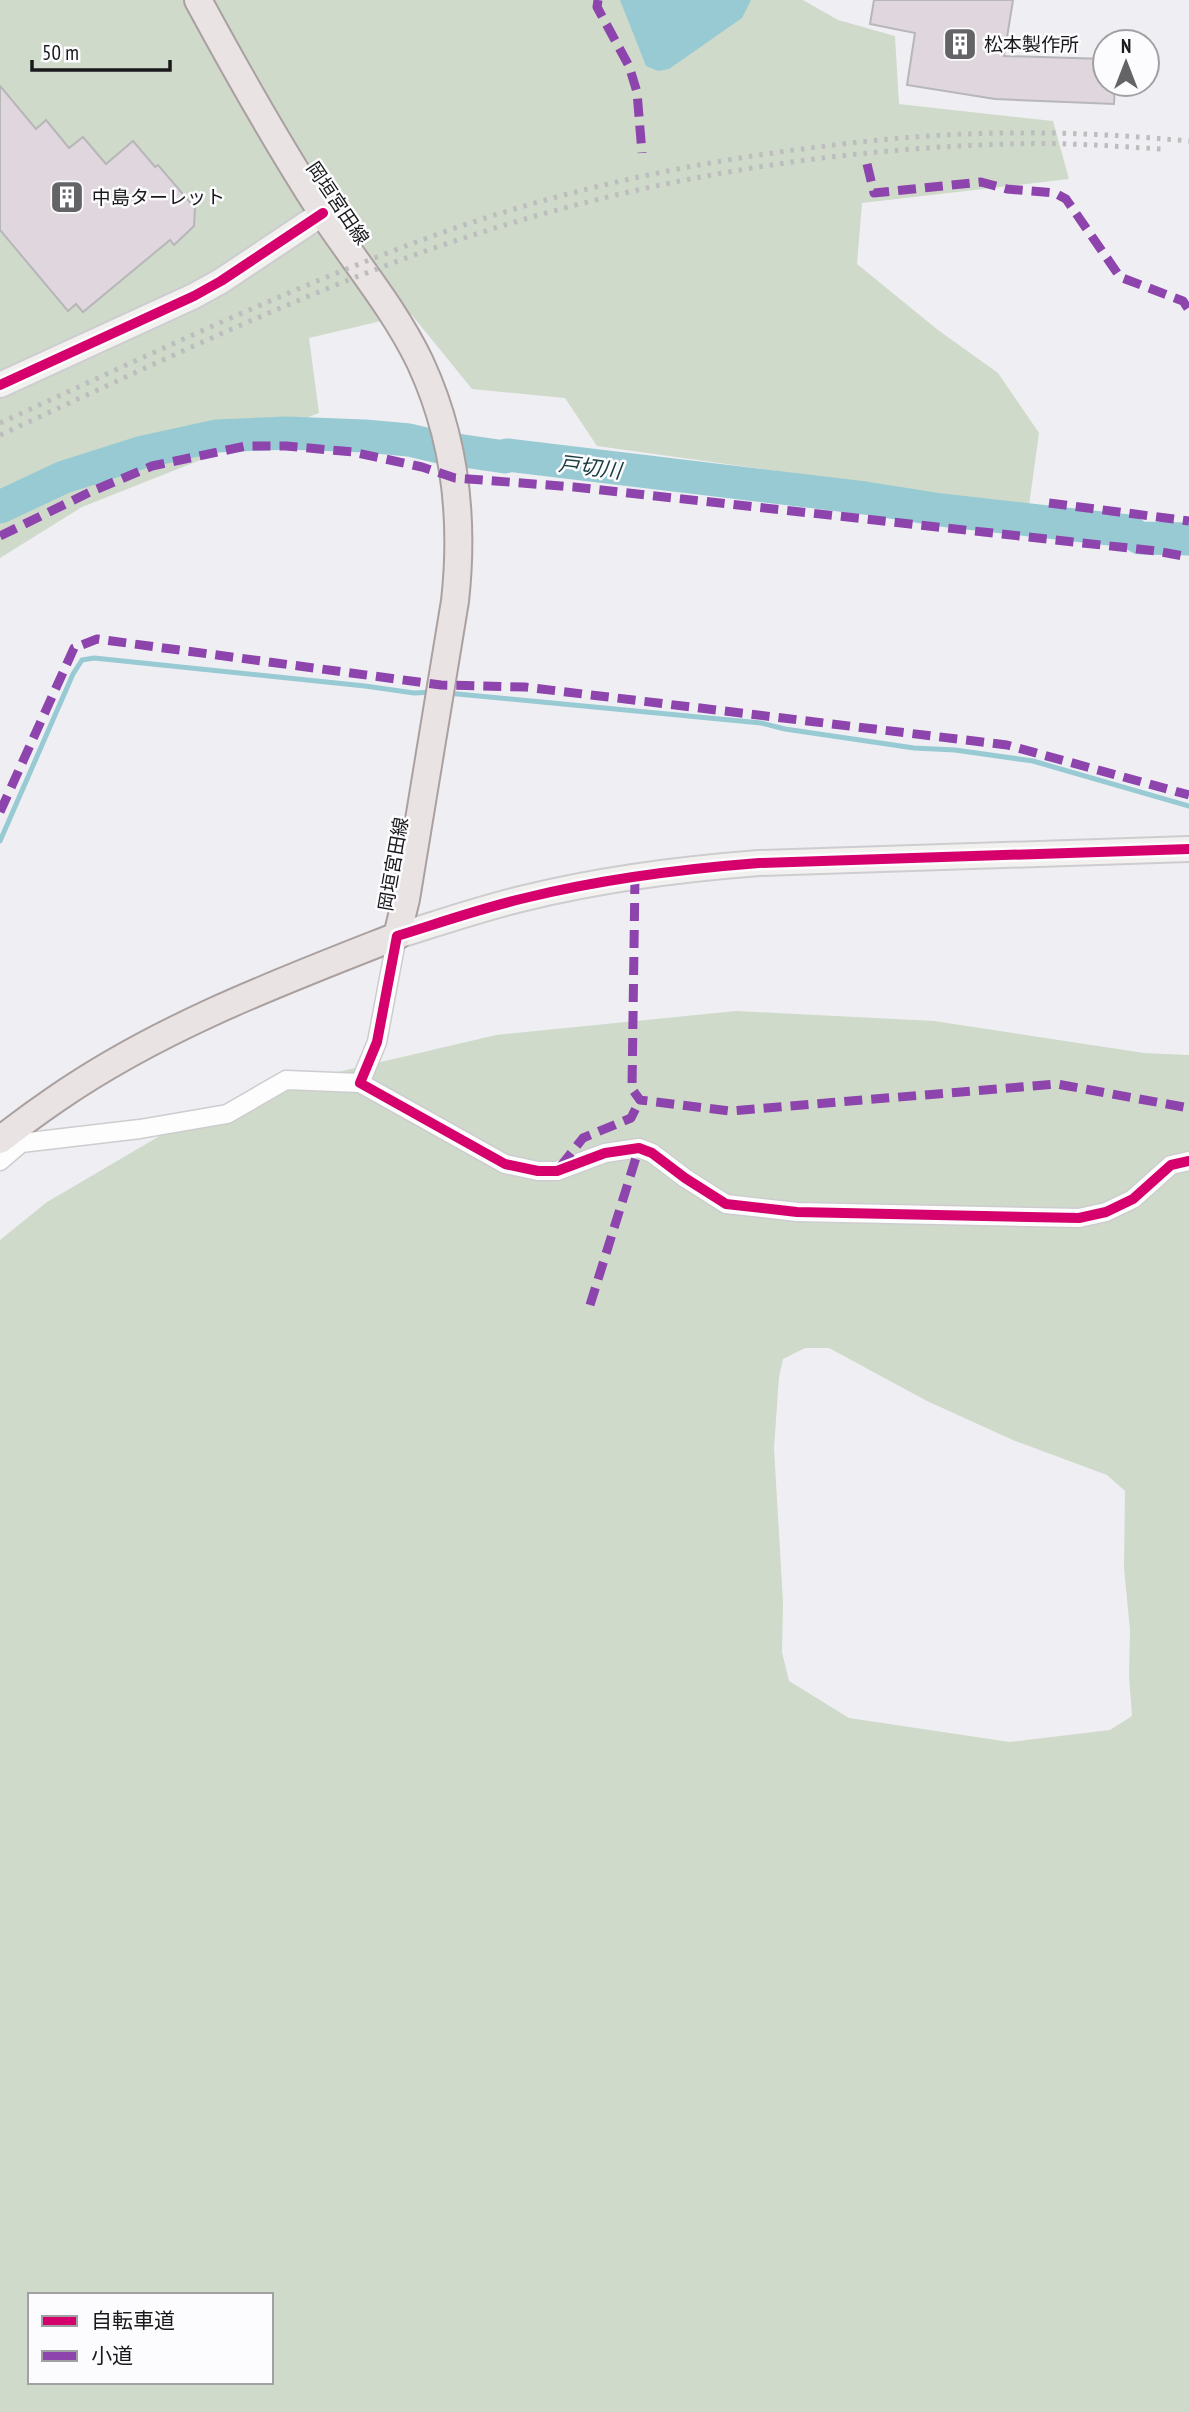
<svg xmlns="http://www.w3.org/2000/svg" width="1189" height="2412" viewBox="0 0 1189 2412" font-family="'PT Sans Narrow','Noto Sans JP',sans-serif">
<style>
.green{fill:#cfdaca;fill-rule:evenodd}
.water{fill:#98cad3}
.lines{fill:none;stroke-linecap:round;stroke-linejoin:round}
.stream{stroke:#98cad3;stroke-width:5}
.river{stroke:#98cad3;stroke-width:33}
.building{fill:#e0d6dd;stroke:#b7b6b8;stroke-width:2}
.street-casing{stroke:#cdcdd0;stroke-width:21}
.secondary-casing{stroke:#cdcdd0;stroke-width:28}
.primary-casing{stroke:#aaa0a0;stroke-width:30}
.street{stroke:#fdfdfd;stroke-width:18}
.secondary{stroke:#f2f1f0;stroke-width:24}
.primary{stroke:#e9e4e3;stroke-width:26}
.rail{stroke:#bdbdbe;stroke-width:5;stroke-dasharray:3.5 7;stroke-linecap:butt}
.quiet{stroke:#8e44ad;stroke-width:9;stroke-dasharray:18 9;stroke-linecap:butt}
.cycleway-casing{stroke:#fcfcfe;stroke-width:15}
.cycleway{stroke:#d6006c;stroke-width:10}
.labels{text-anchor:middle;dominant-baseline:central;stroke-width:5;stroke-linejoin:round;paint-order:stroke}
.poi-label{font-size:19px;fill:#19191b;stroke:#fcfcfe;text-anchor:start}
.street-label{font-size:19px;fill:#19191b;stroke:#fcfcfe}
.water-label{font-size:21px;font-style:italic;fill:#193c41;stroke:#fcfcfe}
</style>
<rect width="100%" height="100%" fill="#efeff3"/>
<!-- green -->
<g class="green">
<polygon points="0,0 803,0 838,20 895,36 899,104 1053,121 1069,179 862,203 857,264 938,330 998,373 1039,433 1029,506 597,446 565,398 472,389 411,314 309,338 319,413 82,507 0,558"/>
<path d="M736,1011L934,1021L1144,1053L1189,1055V2412H0V1240L47,1202L187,1120L321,1076L496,1035ZM805,1348H829L927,1401L1015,1441L1107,1475L1125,1491L1124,1568L1130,1630L1129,1676L1132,1716L1110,1730L1010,1742L849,1718L789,1681L782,1652L783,1602L774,1448L779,1377L783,1359ZM30,2295H271V2382H30Z"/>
</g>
<!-- water -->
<polygon class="water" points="620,0 751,0 742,18 669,69 658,71 646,66"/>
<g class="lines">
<!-- stream -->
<g class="stream">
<polyline points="447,693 761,723 785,729 914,748 955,750 1033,761 1189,806"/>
<polyline points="0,841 73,674 82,660 94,658 365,686 414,693 434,692"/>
</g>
<!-- river -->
<polyline class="river" points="0,507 64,477 143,452 216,436 286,433 365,436 409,440 443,448 505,457 507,455 865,498 941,510 1128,531 1140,538 1189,539"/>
</g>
<!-- building -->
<g class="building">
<polygon points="874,0 1013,0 1004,56 1105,59 1105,84 1115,84 1114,104 995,99 907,85 915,33 870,24"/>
<polygon points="0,86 36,129 46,120 69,148 83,137 106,164 133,141 155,167 158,165 195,208 194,226 174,245 170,240 83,312 76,304 68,311 0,230"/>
</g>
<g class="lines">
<!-- street casing -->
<g class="street-casing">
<g id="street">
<polyline points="397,936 377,1042 360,1083 505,1164 538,1171 557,1171 605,1153 639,1148 652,1153 685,1178 726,1204 797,1212 1079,1218 1106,1212 1133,1199 1171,1165 1189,1161"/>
<polyline points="0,1161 21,1143 140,1129 227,1114 286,1080 360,1083"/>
</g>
</g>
<!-- secondary casing -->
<g class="secondary-casing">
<g id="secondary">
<polyline points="0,385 194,296 221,281 323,213"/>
<path d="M397,936C439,923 482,908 525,898C602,879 681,869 759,863L1189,849"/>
</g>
</g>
<!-- primary casing -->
<g class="primary-casing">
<path id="primary" d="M0,1140C18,1126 37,1112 56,1099C160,1027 280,982 397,936L406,899L455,601C464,520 455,437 420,362C394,308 354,261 321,211C277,143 237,72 198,0"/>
</g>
<!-- street -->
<use href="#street" class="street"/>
<!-- secondary -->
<use href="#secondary" class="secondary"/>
<!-- primary -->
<use href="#primary" class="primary"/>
<!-- rail -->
<g class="rail">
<path d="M0,423C151,354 301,282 458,227C572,188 691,163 810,148C878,139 947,133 1015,133C1073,132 1131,136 1189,141"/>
<path d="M0,435C129,376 257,314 390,264C589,189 797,150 1009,144C1060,142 1110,146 1161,149"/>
</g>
<!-- quiet -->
<g class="quiet">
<polyline points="598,0 597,7 629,66 637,92 642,153"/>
<polyline points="867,164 874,193 981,182 1007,189 1055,193 1066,199 1120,277 1183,301 1189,310"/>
<polyline points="1049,503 1189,521"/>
<polyline points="0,536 90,492 152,466 246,446 286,446 353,452 422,467 455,478 574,487 1156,551 1189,557"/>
<polyline points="0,812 74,648 97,639 441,685 525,687 1007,745 1189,795"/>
<polyline points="635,876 632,1089 640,1100 730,1111 1057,1084 1189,1108"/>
<polyline points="560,1167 583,1138 631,1118 640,1100"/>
<polyline points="590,1305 639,1148"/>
</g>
<!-- cycleway casing -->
<g class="cycleway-casing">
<g id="cycleway">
<polyline points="0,385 194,296 221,281 323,213"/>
<path d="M1189,849L759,863C681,869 602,879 525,898C482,908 439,923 397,936L377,1042L360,1083L505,1164L538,1171H557L605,1153L639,1148L652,1153L685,1178L726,1204L797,1212L1079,1218L1106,1212L1133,1199L1171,1165L1189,1161"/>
</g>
</g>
<!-- cycleway -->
<use href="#cycleway" class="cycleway"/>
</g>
<!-- icons -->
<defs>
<g id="building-square" transform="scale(1.75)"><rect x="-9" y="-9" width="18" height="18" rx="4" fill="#646467" stroke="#fcfcfe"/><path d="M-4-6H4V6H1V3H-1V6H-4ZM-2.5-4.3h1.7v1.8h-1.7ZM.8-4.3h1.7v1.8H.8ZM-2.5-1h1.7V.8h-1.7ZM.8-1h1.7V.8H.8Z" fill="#fff"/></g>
</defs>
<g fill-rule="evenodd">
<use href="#building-square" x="960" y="44"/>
<use href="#building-square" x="67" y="197"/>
</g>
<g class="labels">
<!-- poi labels -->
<g class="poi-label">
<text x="984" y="44">松本製作所</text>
<text x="92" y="197">中島ターレット</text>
</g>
<!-- street labels -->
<g class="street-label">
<text transform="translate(338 203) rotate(56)">岡垣宮田線</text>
<text transform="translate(393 864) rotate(-80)">岡垣宮田線</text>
</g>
<!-- water labels -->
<g class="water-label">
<text transform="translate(590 467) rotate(7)">戸切川</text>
</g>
</g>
<!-- legend -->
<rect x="28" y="2293" width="245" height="91" fill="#fcfcfe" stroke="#a1a1a3" stroke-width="2"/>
<rect x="42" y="2316" width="35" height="10" fill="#d6006c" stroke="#a1a1a3" stroke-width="2"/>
<text x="91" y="2328" font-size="21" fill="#19191b">自転車道</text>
<rect x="42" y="2351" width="35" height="10" fill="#8e44ad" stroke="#a1a1a3" stroke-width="2"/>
<text x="91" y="2363" font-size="21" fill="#19191b">小道</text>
<!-- north arrow -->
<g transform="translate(1126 63)"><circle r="33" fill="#fcfcfe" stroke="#a1a1a3" stroke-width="2"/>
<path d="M0-5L12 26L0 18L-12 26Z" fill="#646467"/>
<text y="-10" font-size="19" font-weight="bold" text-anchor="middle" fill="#19191b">N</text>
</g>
<!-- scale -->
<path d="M32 60v10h138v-10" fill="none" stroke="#19191b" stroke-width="3.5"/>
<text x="42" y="60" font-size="21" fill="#19191b" stroke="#fcfcfe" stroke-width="5" paint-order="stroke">50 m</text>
</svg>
